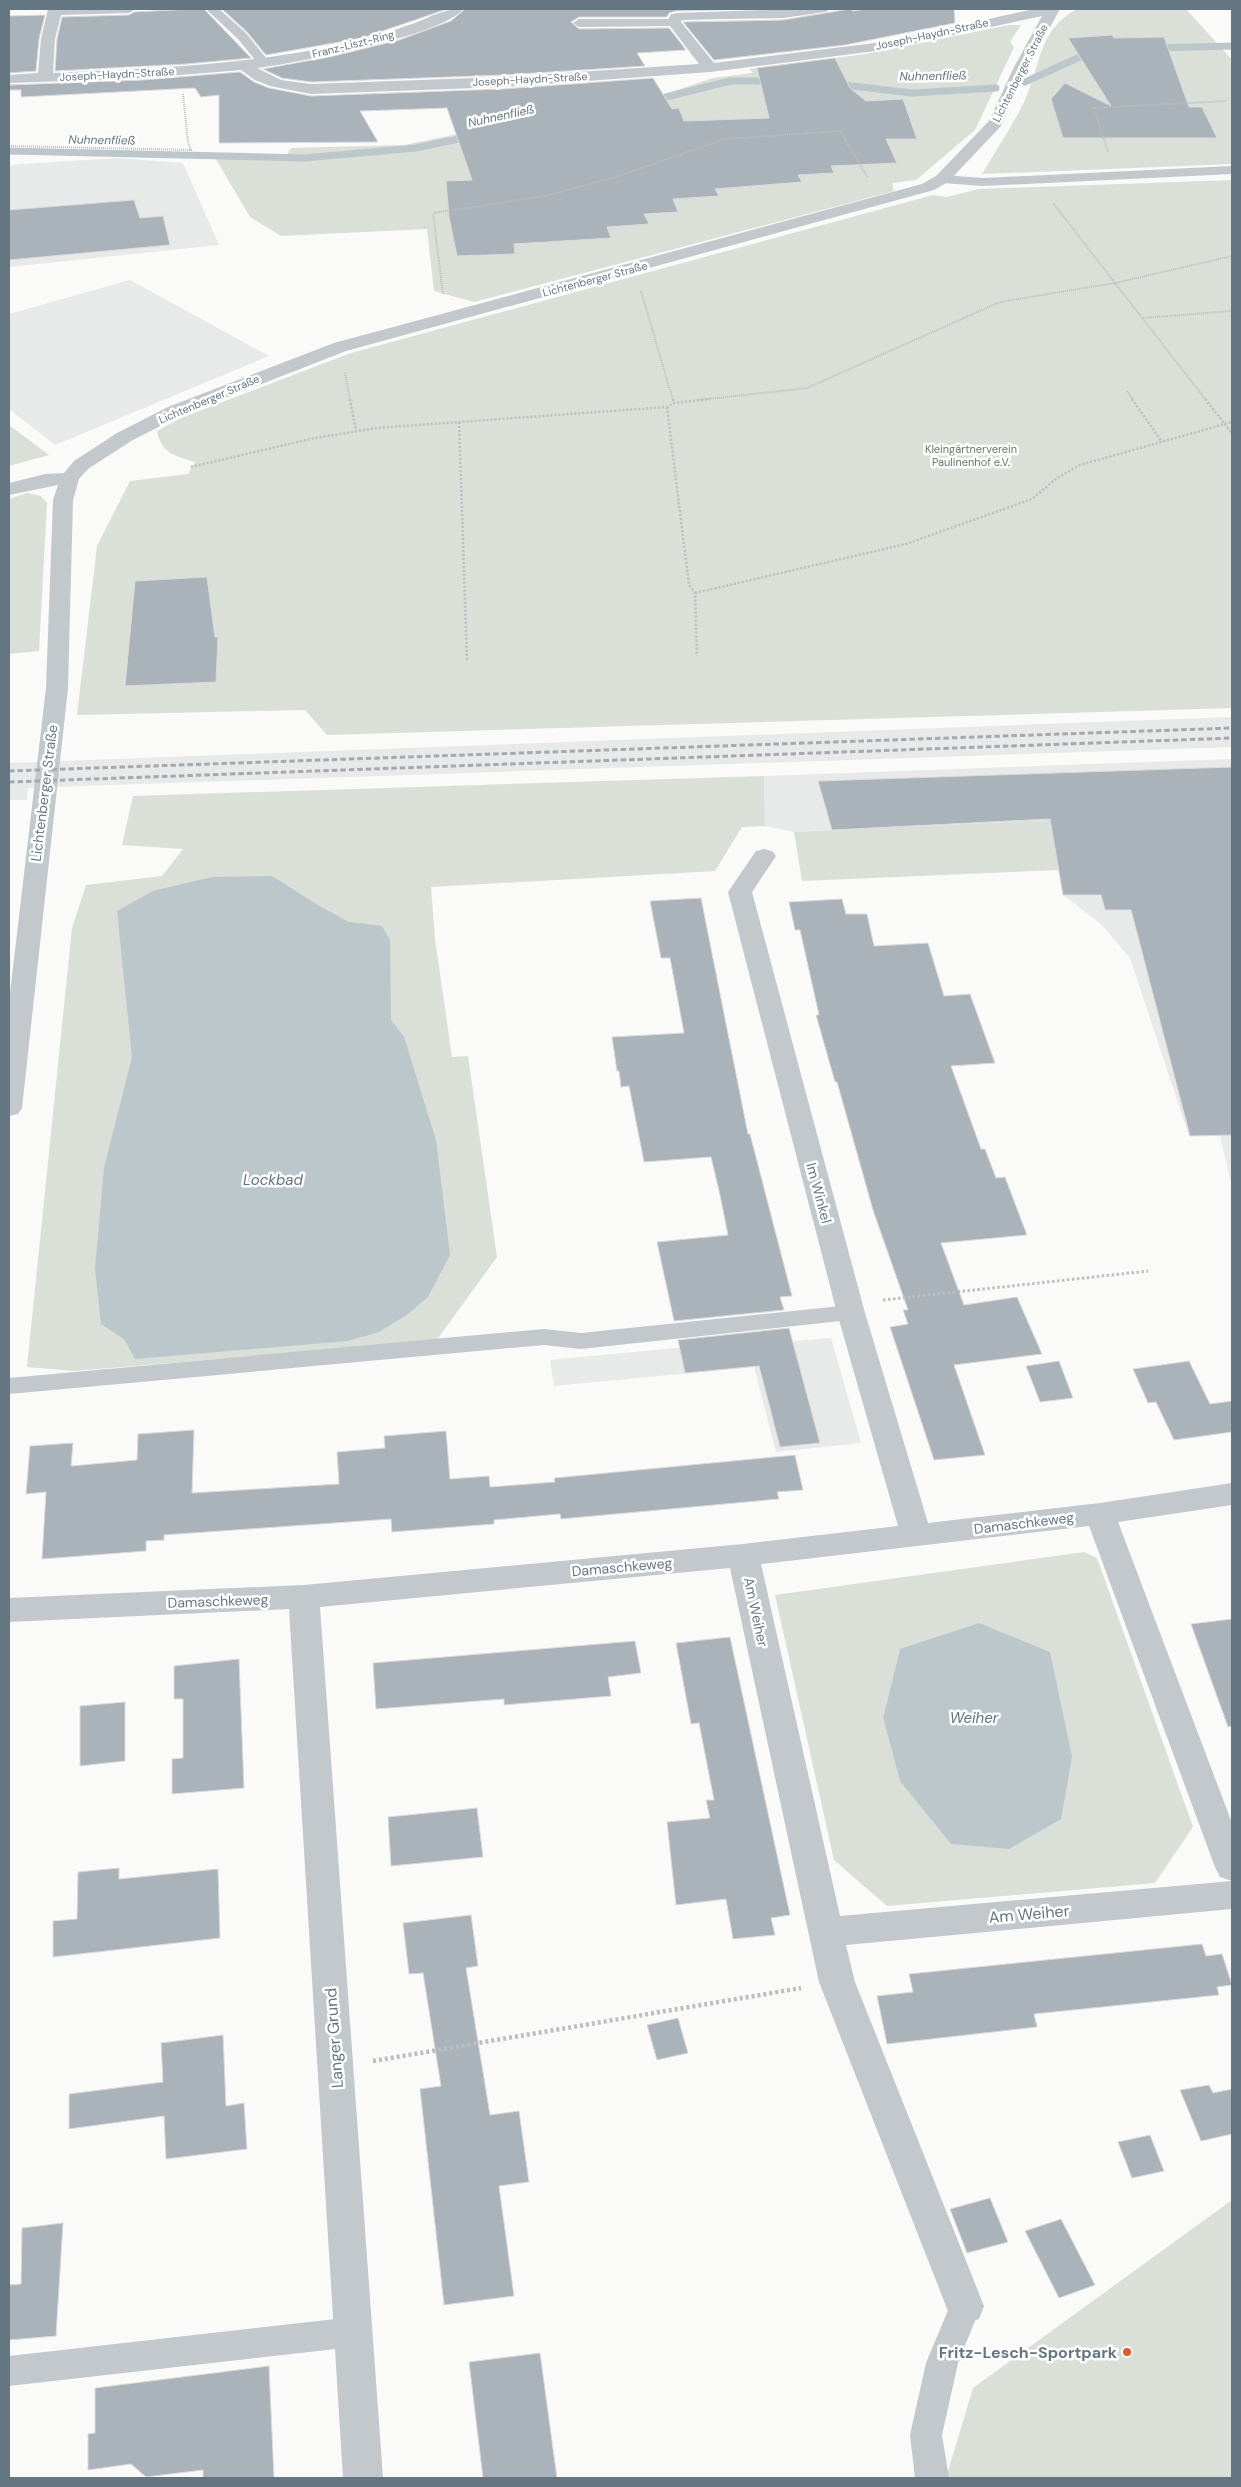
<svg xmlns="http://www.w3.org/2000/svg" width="1241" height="2487" viewBox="0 0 1241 2487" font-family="'DM Sans',sans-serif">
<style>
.built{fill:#e8e9e9}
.green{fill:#dadfd7;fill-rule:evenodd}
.water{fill:#bbc7cb}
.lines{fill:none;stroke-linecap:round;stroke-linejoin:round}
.stream{stroke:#bbc7cb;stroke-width:7}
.building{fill:#aab3b9;stroke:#dcdcda}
.path-far3{stroke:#bbbfc2;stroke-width:2;stroke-dasharray:1 1;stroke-linecap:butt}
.path-far2{stroke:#bbbfc2;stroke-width:2.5;stroke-dasharray:2 2;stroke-linecap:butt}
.path-far1{stroke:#bbbfc2;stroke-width:3;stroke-dasharray:2.5 2.5;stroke-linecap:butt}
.path{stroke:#bbbfc2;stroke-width:4.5;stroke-dasharray:3 3;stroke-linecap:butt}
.service{fill:#c3c8cc;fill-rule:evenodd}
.minor{fill:#c3c8cc;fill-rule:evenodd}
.rail{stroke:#a2aab0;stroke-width:3;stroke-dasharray:5.5 3;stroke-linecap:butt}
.poi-dot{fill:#e4572e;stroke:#fff;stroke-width:2}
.labels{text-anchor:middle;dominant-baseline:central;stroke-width:5;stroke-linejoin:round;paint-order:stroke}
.far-street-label{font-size:11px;fill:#657683;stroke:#fff}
.far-park-label{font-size:11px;fill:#687a64;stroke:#fff}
.far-water-label{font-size:12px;font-style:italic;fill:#60757c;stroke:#fff}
.street-label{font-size:14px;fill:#657683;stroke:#fff}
.water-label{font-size:15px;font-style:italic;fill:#60757c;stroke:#fff}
.near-street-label{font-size:16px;fill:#657683;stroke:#fff}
.near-poi-label{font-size:16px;font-weight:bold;fill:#657683;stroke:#fff;text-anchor:end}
</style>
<rect width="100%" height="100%" fill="#fafaf8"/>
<!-- built -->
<g class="built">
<polygon points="117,158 183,163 219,245 9,267 9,165"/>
<polygon points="130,280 269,356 55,445 9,409 9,314"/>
<polygon points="1232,717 1232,747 81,786 28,788 27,800 9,800 9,763"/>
<polygon points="1232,759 1232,1187 1220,1136 1189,1136 1130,958 1101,924 1063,895 1057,866 1077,866 1071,819 794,832 765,826 764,776"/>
<polygon points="831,1338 861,1443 776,1452 754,1367 554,1386 550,1360 748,1341 750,1345"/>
</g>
<!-- green -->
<g class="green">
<path d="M1077,9H1186L1232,60V164L982,174C996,150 1012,127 1024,102C1042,64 1037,31 1077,9Z"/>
<polygon points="1009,25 1021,25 1010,42 1014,47 975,130 916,180 892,183 894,191 474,302 434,291 427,229 281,236 250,217 213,154 287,155 291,148 404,145 632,98 662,95 713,78 753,73 749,69 866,54"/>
<path d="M1232,180V708L327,735L305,710L77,715L97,546L130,481L188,474L195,462C175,456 161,453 157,431L181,418L351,353L933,195L947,197L979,189Z"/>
<polygon points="9,425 49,455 9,466"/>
<polygon points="27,493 41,496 47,503 39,651 9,654 9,499"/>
<polygon points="764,776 765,826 742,827 715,871 431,887 435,939 452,1057 468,1056 497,1257 436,1341 74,1371 27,1367 72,928 86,885 162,876 183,849 122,845 133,796"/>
<polygon points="1071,819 1077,866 1058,866 1058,870 802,881 794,832"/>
<path d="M1084,1552L1097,1558L1193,1827L1155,1883L887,1906L834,1860L775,1595ZM900,1649V1781L883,1718Z"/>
<polygon points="1232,2200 1232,2478 946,2478 973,2388"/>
</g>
<!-- water -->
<g class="water">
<polygon points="272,876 321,907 349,922 382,926 390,940 391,1020 404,1037 436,1140 450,1255 428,1297 408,1314 379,1332 348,1341 135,1359 124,1339 101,1324 95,1269 104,1168 132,1057 117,911 153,891 212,877"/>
<polygon points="979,1623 1050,1652 1072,1757 1061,1819 1009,1849 951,1844 900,1781 883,1718 900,1649"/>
</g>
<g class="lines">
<!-- stream -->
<g class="stream">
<polyline points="1154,48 1232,46"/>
<polyline points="1025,82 1093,51"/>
<polyline points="835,84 912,93 996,88"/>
<polyline points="650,101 730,81 774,81"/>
<polyline points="9,151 304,158 416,148 473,136"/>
</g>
</g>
<!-- building -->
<g class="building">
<polygon points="192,9 204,9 251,58 186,64 55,71 57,39 62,17 129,15 134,12"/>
<polygon points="222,9 447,9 362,38 266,55 247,32"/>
<polygon points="465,9 748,9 676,11 669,13 667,17 579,17 571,22 579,29 669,28 686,50 637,53 645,66 503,75 311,82 282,78 263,69 334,56 399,40 451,21"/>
<polygon points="850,9 853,11 866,9 954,9 955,23 845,45 714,60 683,22 783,20"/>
<polygon points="45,15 39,39 36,71 9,73 9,16"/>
<polygon points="1112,35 1114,38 1164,37 1189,107 1202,107 1217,138 1063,138 1051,99 1065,83 1111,106 1068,38"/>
<polygon points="835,58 850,88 866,101 903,99 917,139 886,139 897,163 831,166 834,173 798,175 802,182 715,189 719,196 673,199 678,212 644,214 649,224 607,227 611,238 514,244 515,254 457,256 449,217 446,181 472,180 447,108 360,111 378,142 219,143 219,95 201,97 195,88 21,97 21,90 9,90 9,85 143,80 240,72 254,82 269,88 311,96 503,89 653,78 672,109 679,108 684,121 769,118 757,68"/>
<polygon points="134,200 140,218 163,216 170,245 9,260 9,210"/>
<polygon points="207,577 215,637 218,637 216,682 125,686 135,581"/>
<polygon points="1232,767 1232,1135 1190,1136 1131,910 1105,910 1101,895 1063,895 1050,819 832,830 818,781"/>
<polygon points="701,898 748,1134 750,1134 792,1296 780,1297 784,1310 674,1321 657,1242 728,1235 720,1195 711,1157 644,1162 629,1086 621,1087 619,1071 617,1071 612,1037 684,1033 670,958 661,958 650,901"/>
<polygon points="842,899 846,914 867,914 874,946 928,943 944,996 970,994 995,1063 951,1066 981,1149 985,1149 996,1178 1005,1177 1027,1235 941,1243 964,1305 1017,1297 1042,1354 954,1365 985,1455 934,1460 890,1327 908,1324 903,1310 908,1310 873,1210 837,1082 835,1082 816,1015 819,1015 800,930 795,930 789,902"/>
<polygon points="789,1328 820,1443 780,1447 759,1366 685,1373 678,1340"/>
<polygon points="1059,1361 1073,1398 1040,1402 1026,1366"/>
<polygon points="1189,1361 1210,1404 1232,1401 1232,1432 1174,1440 1156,1402 1148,1403 1133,1369"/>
<polygon points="194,1430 192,1493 339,1484 337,1452 385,1448 384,1436 446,1431 450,1479 489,1476 490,1487 555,1482 554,1478 795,1455 803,1490 777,1492 779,1499 561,1519 560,1514 494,1520 494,1524 392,1532 391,1519 164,1535 164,1540 146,1541 146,1551 42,1559 46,1492 26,1494 30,1446 73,1443 71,1466 137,1460 138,1434"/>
<polygon points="1232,1619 1232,1726 1228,1727 1191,1624"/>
<polygon points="730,1637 790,1915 771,1918 775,1935 733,1939 726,1899 676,1905 667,1822 710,1818 706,1800 714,1800 699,1723 691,1724 676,1643"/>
<polygon points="635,1641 641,1673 608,1677 611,1696 504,1705 504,1699 376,1709 373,1663"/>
<polygon points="239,1659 244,1788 172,1794 172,1759 183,1758 183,1699 174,1699 174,1666"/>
<polygon points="125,1702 125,1761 80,1766 80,1706"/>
<polygon points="477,1808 483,1857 391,1866 388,1817"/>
<polygon points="119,1868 119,1879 218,1869 220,1938 53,1957 53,1921 77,1919 78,1872"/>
<polygon points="471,1915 478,1966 466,1968 490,2115 519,2111 529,2182 499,2186 514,2296 444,2305 420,2089 441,2086 423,1973 409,1974 403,1923"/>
<polygon points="1202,1944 1206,1956 1222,1954 1232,1985 1217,1987 1219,1995 1034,2014 1037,2027 887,2044 877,1996 913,1992 909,1974"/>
<polygon points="678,2018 688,2053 657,2060 647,2025"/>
<polygon points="223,2035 226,2106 244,2103 247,2149 166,2159 164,2116 69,2129 69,2094 163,2082 161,2043"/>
<polygon points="1209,2085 1213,2093 1232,2089 1232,2134 1201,2141 1180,2090"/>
<polygon points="1150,2135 1164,2171 1132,2178 1118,2142"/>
<polygon points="990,2198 1008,2242 967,2253 950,2209"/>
<polygon points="1061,2219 1095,2285 1059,2298 1025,2231"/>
<polygon points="63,2223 56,2336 9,2340 9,2285 21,2284 22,2228"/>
<polygon points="540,2353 557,2478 483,2478 469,2362"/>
<polygon points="269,2366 274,2478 203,2478 203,2470 146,2477 131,2464 88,2470 88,2434 95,2433 95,2388"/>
</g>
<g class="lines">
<!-- path-far3 -->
<g class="path-far3">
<polyline points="183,94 188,142 191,150"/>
<polyline points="9,146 192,150"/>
<polyline points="1108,152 1094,108 1226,101"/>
<polyline points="641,291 673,400"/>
<polyline points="443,294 433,213 546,196 619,176 725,139 840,131 868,178"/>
<polyline points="1143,318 1232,311"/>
<polyline points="345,373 350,400"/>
<polyline points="1127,391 1133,400"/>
<polyline points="699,400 807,388 1000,302 1115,283 1053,203"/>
<polyline points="1206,400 1115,283 1232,256"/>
</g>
<!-- path-far2 -->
<g class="path-far2">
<polyline points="350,399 356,431"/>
<polyline points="673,399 674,403"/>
<polyline points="1132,399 1162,442"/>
<polyline points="1205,399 1232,433"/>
<polyline points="667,407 689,585 695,593 697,656"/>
<polyline points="459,422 467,662"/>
<polyline points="191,467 310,439 376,428 667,407 674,403 710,399"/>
<polyline points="695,593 906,544 1032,499 1057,478 1080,465 1232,422"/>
</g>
<!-- path-far1 -->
<polyline class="path-far1" points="883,1300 1148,1271"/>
<!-- path -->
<polyline class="path" points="373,2061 801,1988"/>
<!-- service -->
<g class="service">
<polygon points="206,9 219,9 246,33 270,63 268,66 260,66 238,39"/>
<polygon points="798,9 831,9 825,12 783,18 679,20 678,24 674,26 579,27 573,23 579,19 671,19 672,15 676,13"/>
<polygon points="1232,166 1232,174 983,186 942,183 935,179 942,175 983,178"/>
<polygon points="851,1305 859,1307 863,1313 859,1319 581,1349 544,1345 9,1394 9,1378 544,1329 581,1333"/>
<polygon points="965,2291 976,2296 981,2306 958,2363 942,2435 949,2478 915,2478 910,2435 926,2363 954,2296"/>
<polygon points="353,2317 364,2321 369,2332 364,2343 353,2347 9,2386 9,2356"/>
</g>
<!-- minor -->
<g class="minor">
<path d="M48,9H136L129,13L61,15L55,39L53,73C142,69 230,66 318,49C347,44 378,36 406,26C426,20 442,8 463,9C443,36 294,63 257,68L281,80L311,84L503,77L699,64L667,22L671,14H681L683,17L681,22L714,63L883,42L1034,9H1060L1027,69L1001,126L948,182L934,190L346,351L182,415L131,441L88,469L79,479L73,500L68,688L22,1108L18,1114L9,1116V1001L46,688L53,500L58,485L9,495V483L45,474L64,473L74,461L117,433L168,407L334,343L922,184L936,176L989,121L1013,69L1042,16L883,50L710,72L503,87L311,94L270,86L255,80L241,70L143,78L9,83V75L38,73L41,39Z"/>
<path d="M764,849L772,851L776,856L752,892L865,1313L928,1523L1100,1503L1232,1483V1505L1118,1522L1232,1823V1909L846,1945L855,1982L984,2306L979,2319L965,2324L951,2319L946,2306L819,1982L730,1568L320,1607L383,2478H343L289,1609L9,1622V1598L304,1585L743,1544L898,1526L837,1313L728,892L756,851ZM1089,1526L1215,1867L1220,1877L1232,1881L840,1916L761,1564Z"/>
</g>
<!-- rail -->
<g class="rail">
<polyline points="9,771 1232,728"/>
<polyline points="9,782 1232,738"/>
</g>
</g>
<!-- markers -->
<circle class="poi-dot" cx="1127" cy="2352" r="5"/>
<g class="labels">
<!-- far-street labels -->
<g class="far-street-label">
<text transform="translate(932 34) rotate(-12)">Joseph-Haydn-Straße</text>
<text transform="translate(353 44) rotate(-14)">Franz-Liszt-Ring</text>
<text transform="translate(1020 73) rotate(-63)">Lichtenberger Straße</text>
<text transform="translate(117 74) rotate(-3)">Joseph-Haydn-Straße</text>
<text transform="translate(530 79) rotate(-3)">Joseph-Haydn-Straße</text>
<text transform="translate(595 279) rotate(-15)">Lichtenberger Straße</text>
<text transform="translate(209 399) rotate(-23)">Lichtenberger Straße</text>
</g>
<!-- far-park labels -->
<g class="far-park-label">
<text x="971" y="449">Kleingärtnerverein<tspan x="971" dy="13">Paulinenhof e.V.</tspan></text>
</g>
<!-- far-water labels -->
<g class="far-water-label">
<text transform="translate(933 76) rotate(-1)">Nuhnenfließ</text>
<text transform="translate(501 116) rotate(-12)">Nuhnenfließ</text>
<text transform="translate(102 140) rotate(1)">Nuhnenfließ</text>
</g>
<!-- street labels -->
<g class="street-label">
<text transform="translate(44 793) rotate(-83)">Lichtenberger Straße</text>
<text transform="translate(819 1193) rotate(75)">Im Winkel</text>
<text transform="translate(1024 1523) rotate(-7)">Damaschkeweg</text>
<text transform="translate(622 1567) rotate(-5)">Damaschkeweg</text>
<text transform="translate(218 1601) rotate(-2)">Damaschkeweg</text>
<text transform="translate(756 1612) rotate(78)">Am Weiher</text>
</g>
<!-- water labels -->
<g class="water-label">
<text x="273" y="1180">Lockbad</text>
<text x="974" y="1718">Weiher</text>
</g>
<!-- near-street labels -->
<g class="near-street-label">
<text transform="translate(1029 1914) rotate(-5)">Am Weiher</text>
<text transform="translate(334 2038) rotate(-94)">Langer Grund</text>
</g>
<!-- near-poi labels -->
<g class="near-poi-label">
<text x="1117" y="2352">Fritz-Lesch-Sportpark</text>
</g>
</g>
<!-- border -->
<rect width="1241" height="2487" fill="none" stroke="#657683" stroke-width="20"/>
</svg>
